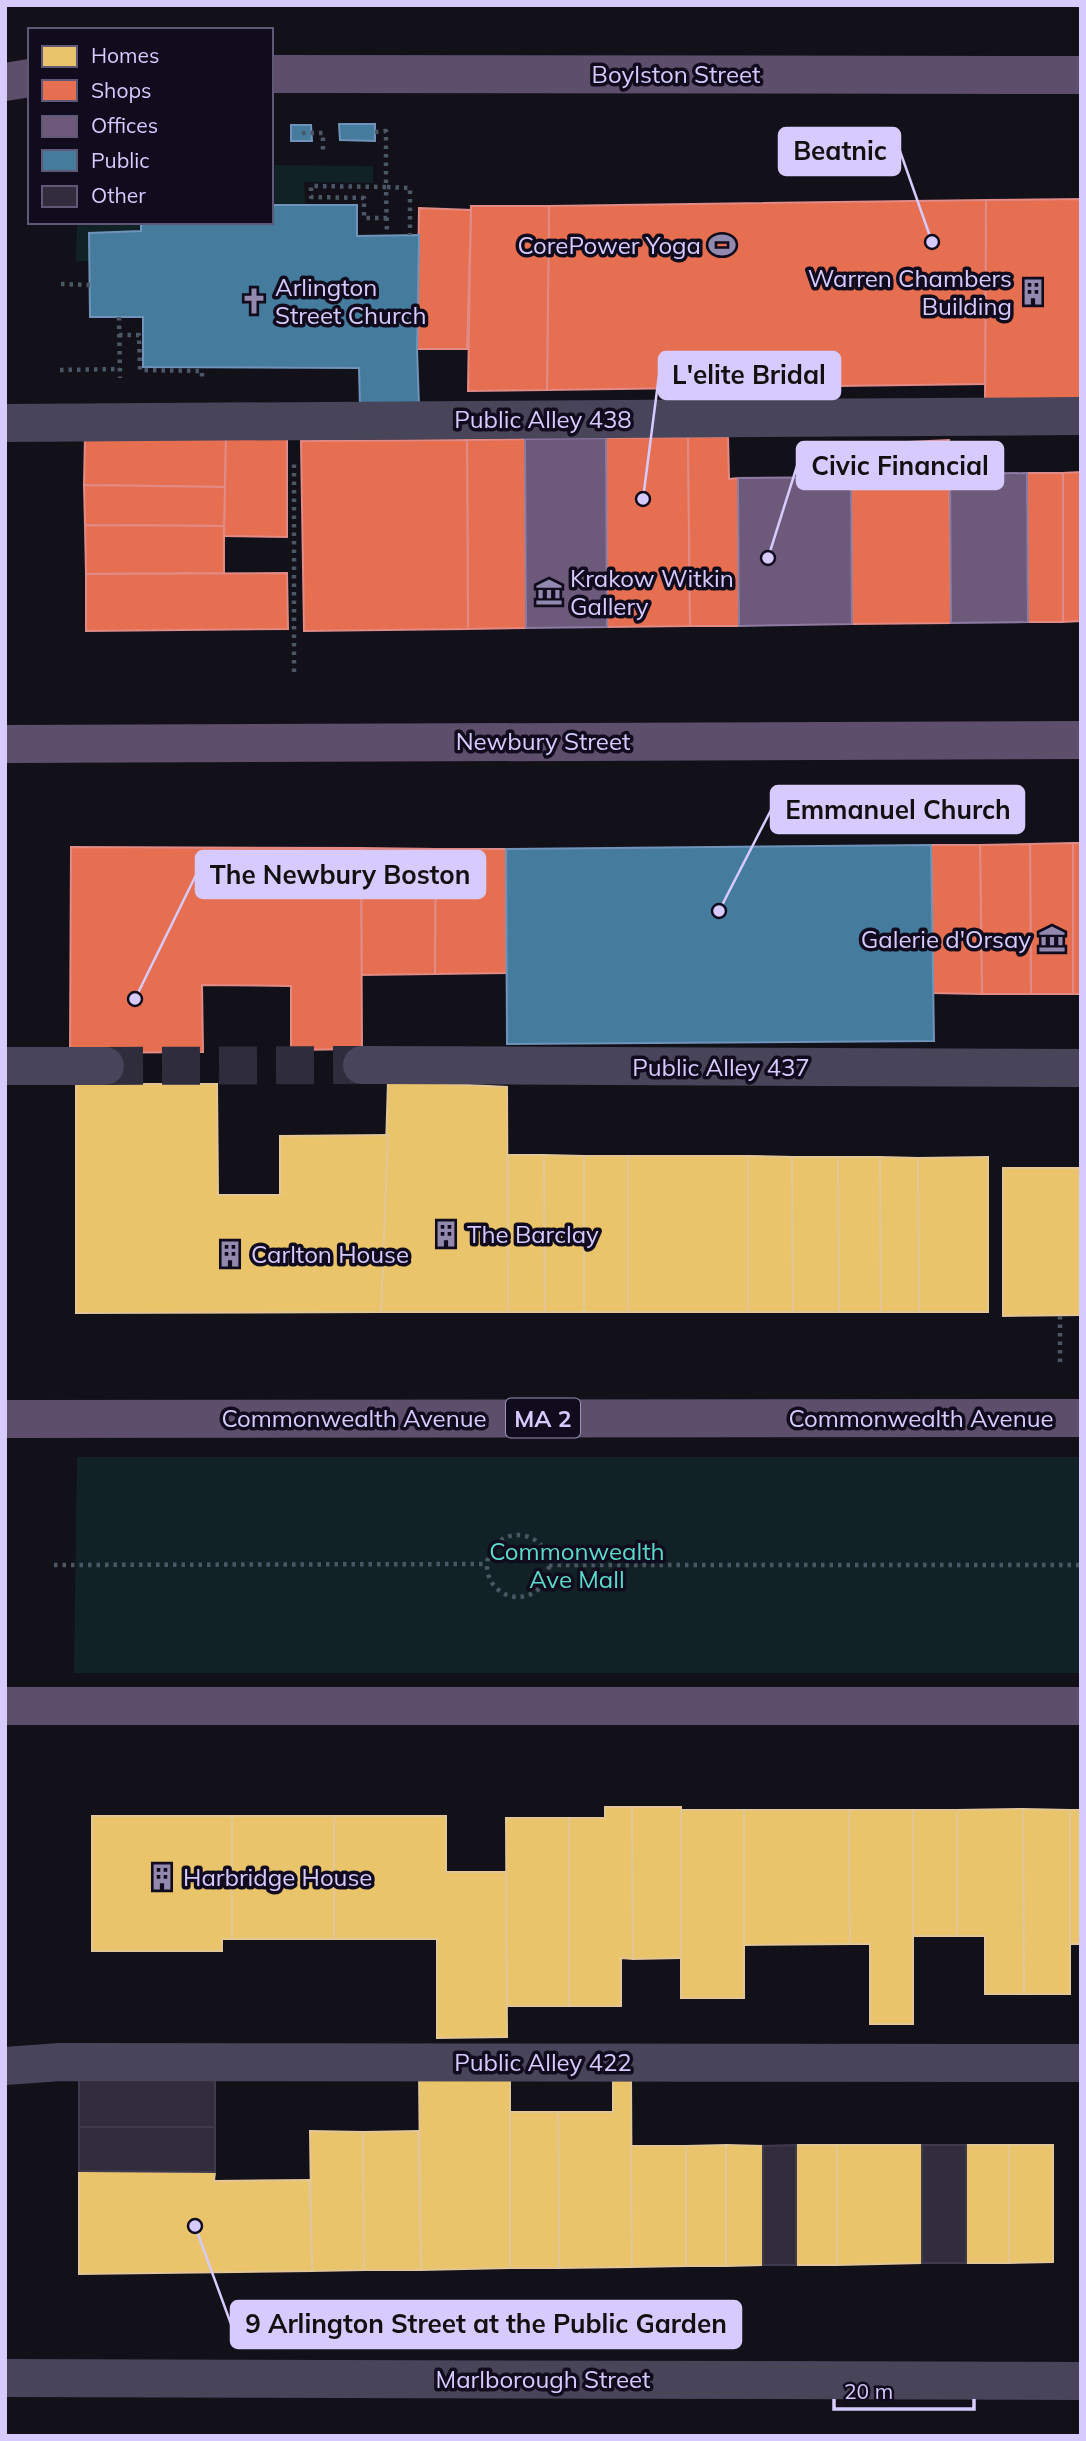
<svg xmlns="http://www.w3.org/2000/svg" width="1086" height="2441" viewBox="0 0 1086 2441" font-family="Mulish,sans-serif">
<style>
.green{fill:#102225}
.homes{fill:#e9c46a;stroke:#e3c696;stroke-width:2}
.shops{fill:#e76f51;stroke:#e28a85;stroke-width:2}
.offices{fill:#6d597a;stroke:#8c7ba2;stroke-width:2}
.public{fill:#457b9d;stroke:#7093ba;stroke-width:2}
.building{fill:#312d3c;stroke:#403a4e;stroke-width:2}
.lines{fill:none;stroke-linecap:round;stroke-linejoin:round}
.minor-tunnel{stroke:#2f2c3b;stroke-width:38;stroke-dasharray:38 19;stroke-linecap:butt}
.path{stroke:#4c5766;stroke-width:4.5;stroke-dasharray:3.5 5;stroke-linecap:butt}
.minor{stroke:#48455a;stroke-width:38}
.major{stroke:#5d4e6b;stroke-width:38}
.labels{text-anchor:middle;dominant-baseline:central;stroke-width:7;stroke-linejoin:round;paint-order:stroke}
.shield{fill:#110c1d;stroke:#9b91ba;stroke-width:2}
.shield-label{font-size:23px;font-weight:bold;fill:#d6cafe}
.street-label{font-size:24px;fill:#d6cafe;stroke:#110c1d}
.poi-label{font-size:24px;fill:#d6cafe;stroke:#110c1d;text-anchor:start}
.park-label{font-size:24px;fill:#59dbcb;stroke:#110c1d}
.leader{fill:none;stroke:#d6cafe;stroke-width:2.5}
.callout-dot{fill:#d6cafe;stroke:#110c1d;stroke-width:2.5}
.callout{fill:#d6cafe;stroke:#d6cafe;stroke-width:2.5}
.callout-label{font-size:26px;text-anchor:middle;font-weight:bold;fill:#111}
</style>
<rect width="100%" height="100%" fill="#121019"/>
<!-- green -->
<g class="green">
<polygon points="271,165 373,166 373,183 304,182 305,205 271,205"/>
<polygon points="77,222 141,222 141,231 89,233 89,261 76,261"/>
<polygon points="77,1457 1081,1457 1081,1673 74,1673"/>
</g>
<!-- homes -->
<g class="homes">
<polygon points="388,1081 507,1087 508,1312 381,1312"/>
<polygon points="76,1084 217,1084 218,1195 280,1195 280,1136 388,1135 381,1312 76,1313"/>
<polygon points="508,1155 544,1155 545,1312 508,1312"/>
<polygon points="544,1155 584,1156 584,1312 545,1312"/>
<rect x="584" y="1156" width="44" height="156"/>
<rect x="628" y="1156" width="120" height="156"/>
<polygon points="748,1156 792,1157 793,1312 748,1312"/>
<polygon points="792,1157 838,1157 839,1312 793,1312"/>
<polygon points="838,1157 880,1157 881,1312 839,1312"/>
<polygon points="880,1157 918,1158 919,1312 881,1312"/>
<polygon points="988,1157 988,1312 919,1312 918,1158"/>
<polygon points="1003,1168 1081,1168 1081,1315 1003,1316"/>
<polygon points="605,1807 632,1807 633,1959 621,1958 621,2006 569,2006 569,1818 605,1818"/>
<polygon points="632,1807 681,1807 681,1958 633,1959"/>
<polygon points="1023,1809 1070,1810 1070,1994 1024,1994"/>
<polygon points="1023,1809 1024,1994 985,1994 985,1936 957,1936 957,1810"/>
<rect x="681" y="1810" width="63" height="188"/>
<polygon points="744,1810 849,1810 850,1944 744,1945"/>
<polygon points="849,1810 913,1810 913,2024 870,2024 870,1944 850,1944"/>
<rect x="913" y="1810" width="44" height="126"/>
<rect x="1070" y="1810" width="11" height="134"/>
<polygon points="92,1816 232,1816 232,1939 222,1939 222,1951 92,1951"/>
<rect x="232" y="1816" width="102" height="123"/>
<polygon points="334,1816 446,1816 446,1872 506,1872 507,2037 437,2038 437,1939 334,1939"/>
<polygon points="506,1818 569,1818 569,2006 507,2006"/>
<polygon points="419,2070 510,2070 510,2268 421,2270"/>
<polygon points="613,2073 631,2073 632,2267 559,2268 558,2112 613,2112"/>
<polygon points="510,2112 558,2112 559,2268 510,2268"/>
<polygon points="310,2131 363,2132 364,2270 312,2271"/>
<polygon points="418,2131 421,2270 364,2270 363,2132"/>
<polygon points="726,2145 763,2146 763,2265 726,2266"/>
<polygon points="726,2145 726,2266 686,2266 686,2146"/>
<rect x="796" y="2145" width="41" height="120"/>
<polygon points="837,2145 922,2145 922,2263 837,2265"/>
<rect x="966" y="2145" width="43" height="118"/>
<polygon points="1009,2145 1053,2145 1053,2262 1009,2263"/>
<polygon points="631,2146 686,2146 686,2266 632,2267"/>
<polygon points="79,2171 215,2172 214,2181 309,2180 312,2271 79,2274"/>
</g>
<!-- shops -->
<g class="shops">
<polygon points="1081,199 1081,402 985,403 986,200"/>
<polygon points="986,200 985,384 547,390 549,206"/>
<polygon points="471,206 549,206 547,390 468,391"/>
<polygon points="419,208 471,210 467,349 417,349"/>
<polygon points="85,435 226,437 225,487 84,485"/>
<polygon points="226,437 287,439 287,537 224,536"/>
<polygon points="688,437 690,626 607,627 606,438"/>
<polygon points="688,437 728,437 729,479 738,478 739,626 690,626"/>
<polygon points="525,439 526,628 468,629 467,440"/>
<polygon points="467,440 468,629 304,631 301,441"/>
<polygon points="949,440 951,623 852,624 851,477 910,477 909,442"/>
<polygon points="1081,472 1081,621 1063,622 1063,473"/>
<polygon points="1027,473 1063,473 1063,622 1028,622"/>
<polygon points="84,485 225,487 224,526 85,525"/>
<polygon points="85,525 224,526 224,573 86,574"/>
<polygon points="287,573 288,629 86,631 86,574"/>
<polygon points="1073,843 1073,994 1031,994 1030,844"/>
<rect x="1073" y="843" width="8" height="151"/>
<polygon points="1030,844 1031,994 982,994 980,845"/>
<polygon points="931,845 980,845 982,994 933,993"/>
<polygon points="71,847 361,848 362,1049 291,1050 291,986 202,985 203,1052 70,1053"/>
<polygon points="361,848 436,849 435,974 362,975"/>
<polygon points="436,849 506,849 507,973 435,974"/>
</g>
<!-- offices -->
<g class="offices">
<polygon points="606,438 607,627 526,628 525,439"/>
<polygon points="1027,473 1028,622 951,623 950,474"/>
<polygon points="851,477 852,624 739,626 738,478"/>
</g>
<!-- public -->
<g class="public">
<polygon points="339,124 375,124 375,141 340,140"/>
<polygon points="291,125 311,125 312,141 291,141"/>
<polygon points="271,205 357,205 357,236 419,235 417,349 419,406 360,406 359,368 143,367 143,317 90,317 89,233 141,231 141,222 271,222"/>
<polygon points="931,845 934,1041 507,1044 506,849"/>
</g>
<!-- building -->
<g class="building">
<rect x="79" y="2071" width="136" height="56"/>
<polygon points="79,2127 215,2127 215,2172 79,2171"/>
<polygon points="796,2145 796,2265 763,2265 763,2146"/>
<rect x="922" y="2145" width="44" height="118"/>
</g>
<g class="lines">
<!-- minor-tunnel -->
<polyline class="minor-tunnel" points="105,1066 362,1065"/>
<!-- path -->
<g class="path">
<polyline points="375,132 386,131 386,187 410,188 410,235"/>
<polyline points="302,133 323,133 323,154"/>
<polyline points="387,218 364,218 364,198 311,197 311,186 386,187 387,235"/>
<polyline points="61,284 90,285"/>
<polyline points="119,317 120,378"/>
<polyline points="119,335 139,335 140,370 202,371 202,378"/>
<polyline points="60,370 120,369"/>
<polyline points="294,672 294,463"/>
<polyline points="1060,1316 1060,1366"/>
<circle cx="518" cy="1566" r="31"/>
<polyline points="54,1565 487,1564"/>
<polyline points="549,1565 1081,1565"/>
</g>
<!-- minor -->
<g class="minor">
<polyline points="5,423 1081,416"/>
<polyline points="362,1065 1081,1068"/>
<polyline points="5,1066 105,1066"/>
<polyline points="5,2066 60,2062 1081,2063"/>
<polyline points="5,2378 1081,2381"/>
</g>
<!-- major -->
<g class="major">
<polyline points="271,74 1081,75"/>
<polyline points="5,82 30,78"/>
<polyline points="5,744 1081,740"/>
<polyline points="5,1419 1081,1418"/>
<polyline points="5,1706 1081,1706"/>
</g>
</g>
<!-- icons -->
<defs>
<g id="stadium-bare" transform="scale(2.1)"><path d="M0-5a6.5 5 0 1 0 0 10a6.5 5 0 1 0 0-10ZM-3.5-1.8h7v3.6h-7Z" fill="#9189ae" stroke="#110c1d" stroke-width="2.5" paint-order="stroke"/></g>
<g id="building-bare" transform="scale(2.1)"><path d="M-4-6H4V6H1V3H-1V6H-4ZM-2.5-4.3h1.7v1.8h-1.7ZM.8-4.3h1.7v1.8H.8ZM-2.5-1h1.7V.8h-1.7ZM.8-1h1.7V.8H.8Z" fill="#9189ae" stroke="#110c1d" stroke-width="2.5" paint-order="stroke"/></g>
<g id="church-bare" transform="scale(2.1)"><path d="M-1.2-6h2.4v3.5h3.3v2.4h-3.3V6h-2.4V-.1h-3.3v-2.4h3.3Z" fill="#9189ae" stroke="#110c1d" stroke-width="2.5" paint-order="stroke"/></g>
<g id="museum-bare" transform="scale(2.1)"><path d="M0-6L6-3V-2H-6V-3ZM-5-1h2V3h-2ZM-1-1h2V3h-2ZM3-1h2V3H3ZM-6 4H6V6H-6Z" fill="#9189ae" stroke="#110c1d" stroke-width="2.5" paint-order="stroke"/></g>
</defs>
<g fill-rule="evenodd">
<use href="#stadium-bare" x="722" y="245"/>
<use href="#building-bare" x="1033" y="292"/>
<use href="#church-bare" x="254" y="301"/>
<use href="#museum-bare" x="549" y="592"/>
<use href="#museum-bare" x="1052" y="939"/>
<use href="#building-bare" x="446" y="1234"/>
<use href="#building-bare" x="230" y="1254"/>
<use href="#building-bare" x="162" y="1877"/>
</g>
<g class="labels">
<!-- shield labels -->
<rect class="shield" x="506" y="1398.5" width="74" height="39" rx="5"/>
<g class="shield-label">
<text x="543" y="1418">MA 2</text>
</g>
<!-- street labels -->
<g class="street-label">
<text x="676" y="74">Boylston Street</text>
<text x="543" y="419">Public Alley 438</text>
<text x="543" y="741">Newbury Street</text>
<text x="721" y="1067">Public Alley 437</text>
<text x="354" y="1418">Commonwealth Avenue</text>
<text x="921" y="1418">Commonwealth Avenue</text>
<text x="543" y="2062">Public Alley 422</text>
<text x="543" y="2379">Marlborough Street</text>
</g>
<!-- poi labels -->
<g class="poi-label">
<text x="701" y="245" text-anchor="end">CorePower Yoga</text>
<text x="1012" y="278" text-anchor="end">Warren Chambers<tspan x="1012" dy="28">Building</tspan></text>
<text x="275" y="287">Arlington<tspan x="275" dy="28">Street Church</tspan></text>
<text x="570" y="578">Krakow Witkin<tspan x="570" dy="28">Gallery</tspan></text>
<text x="1031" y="939" text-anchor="end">Galerie d'Orsay</text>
<text x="467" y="1234">The Barclay</text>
<text x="251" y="1254">Carlton House</text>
<text x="183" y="1877">Harbridge House</text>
</g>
<!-- park labels -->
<g class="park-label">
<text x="577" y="1551">Commonwealth<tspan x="577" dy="28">Ave Mall</tspan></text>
</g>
</g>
<!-- callouts -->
<path class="leader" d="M932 242L900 151M643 499L659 375M768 558L797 466M719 911L771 810M135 999L196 875M195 2226L231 2324"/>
<g class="callout-dot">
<circle cx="932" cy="242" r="7"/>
<circle cx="643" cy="499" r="7"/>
<circle cx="768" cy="558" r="7"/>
<circle cx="719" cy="911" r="7"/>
<circle cx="135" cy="999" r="7"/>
<circle cx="195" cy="2226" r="7"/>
</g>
<g class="callout">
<rect x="779" y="128" width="121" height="47" rx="7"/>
<rect x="659" y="352" width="181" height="47" rx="7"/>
<rect x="797" y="442" width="206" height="47" rx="7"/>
<rect x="771" y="786" width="253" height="47" rx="7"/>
<rect x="196" y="851" width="289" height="47" rx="7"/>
<rect x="231" y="2301" width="510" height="47" rx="7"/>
</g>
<g class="callout-label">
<text x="840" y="160">Beatnic</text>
<text x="749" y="384">L'elite Bridal</text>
<text x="900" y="475">Civic Financial</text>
<text x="898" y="819">Emmanuel Church</text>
<text x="340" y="884">The Newbury Boston</text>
<text x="486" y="2333">9 Arlington Street at the Public Garden</text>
</g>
<!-- border -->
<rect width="1086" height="2441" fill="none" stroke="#d6cafe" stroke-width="14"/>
<!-- legend -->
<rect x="28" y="28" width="245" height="196" fill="#110c1d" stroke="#605877" stroke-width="2"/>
<rect x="42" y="46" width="35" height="21" fill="#e9c46a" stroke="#605877" stroke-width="2"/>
<text x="91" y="63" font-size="21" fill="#d6cafe">Homes</text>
<rect x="42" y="80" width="35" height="21" fill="#e76f51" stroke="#605877" stroke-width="2"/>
<text x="91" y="98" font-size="21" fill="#d6cafe">Shops</text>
<rect x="42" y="116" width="35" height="21" fill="#6d597a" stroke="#605877" stroke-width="2"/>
<text x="91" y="133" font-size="21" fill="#d6cafe">Offices</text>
<rect x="42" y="150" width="35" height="21" fill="#457b9d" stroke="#605877" stroke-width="2"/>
<text x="91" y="168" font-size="21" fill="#d6cafe">Public</text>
<rect x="42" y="186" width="35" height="21" fill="#312d3c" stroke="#605877" stroke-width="2"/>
<text x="91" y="203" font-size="21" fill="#d6cafe">Other</text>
<!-- scale -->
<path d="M834 2399v10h140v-10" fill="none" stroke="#d6cafe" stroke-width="3.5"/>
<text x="844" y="2399" font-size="21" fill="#d6cafe" stroke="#110c1d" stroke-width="5" paint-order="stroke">20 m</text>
</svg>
